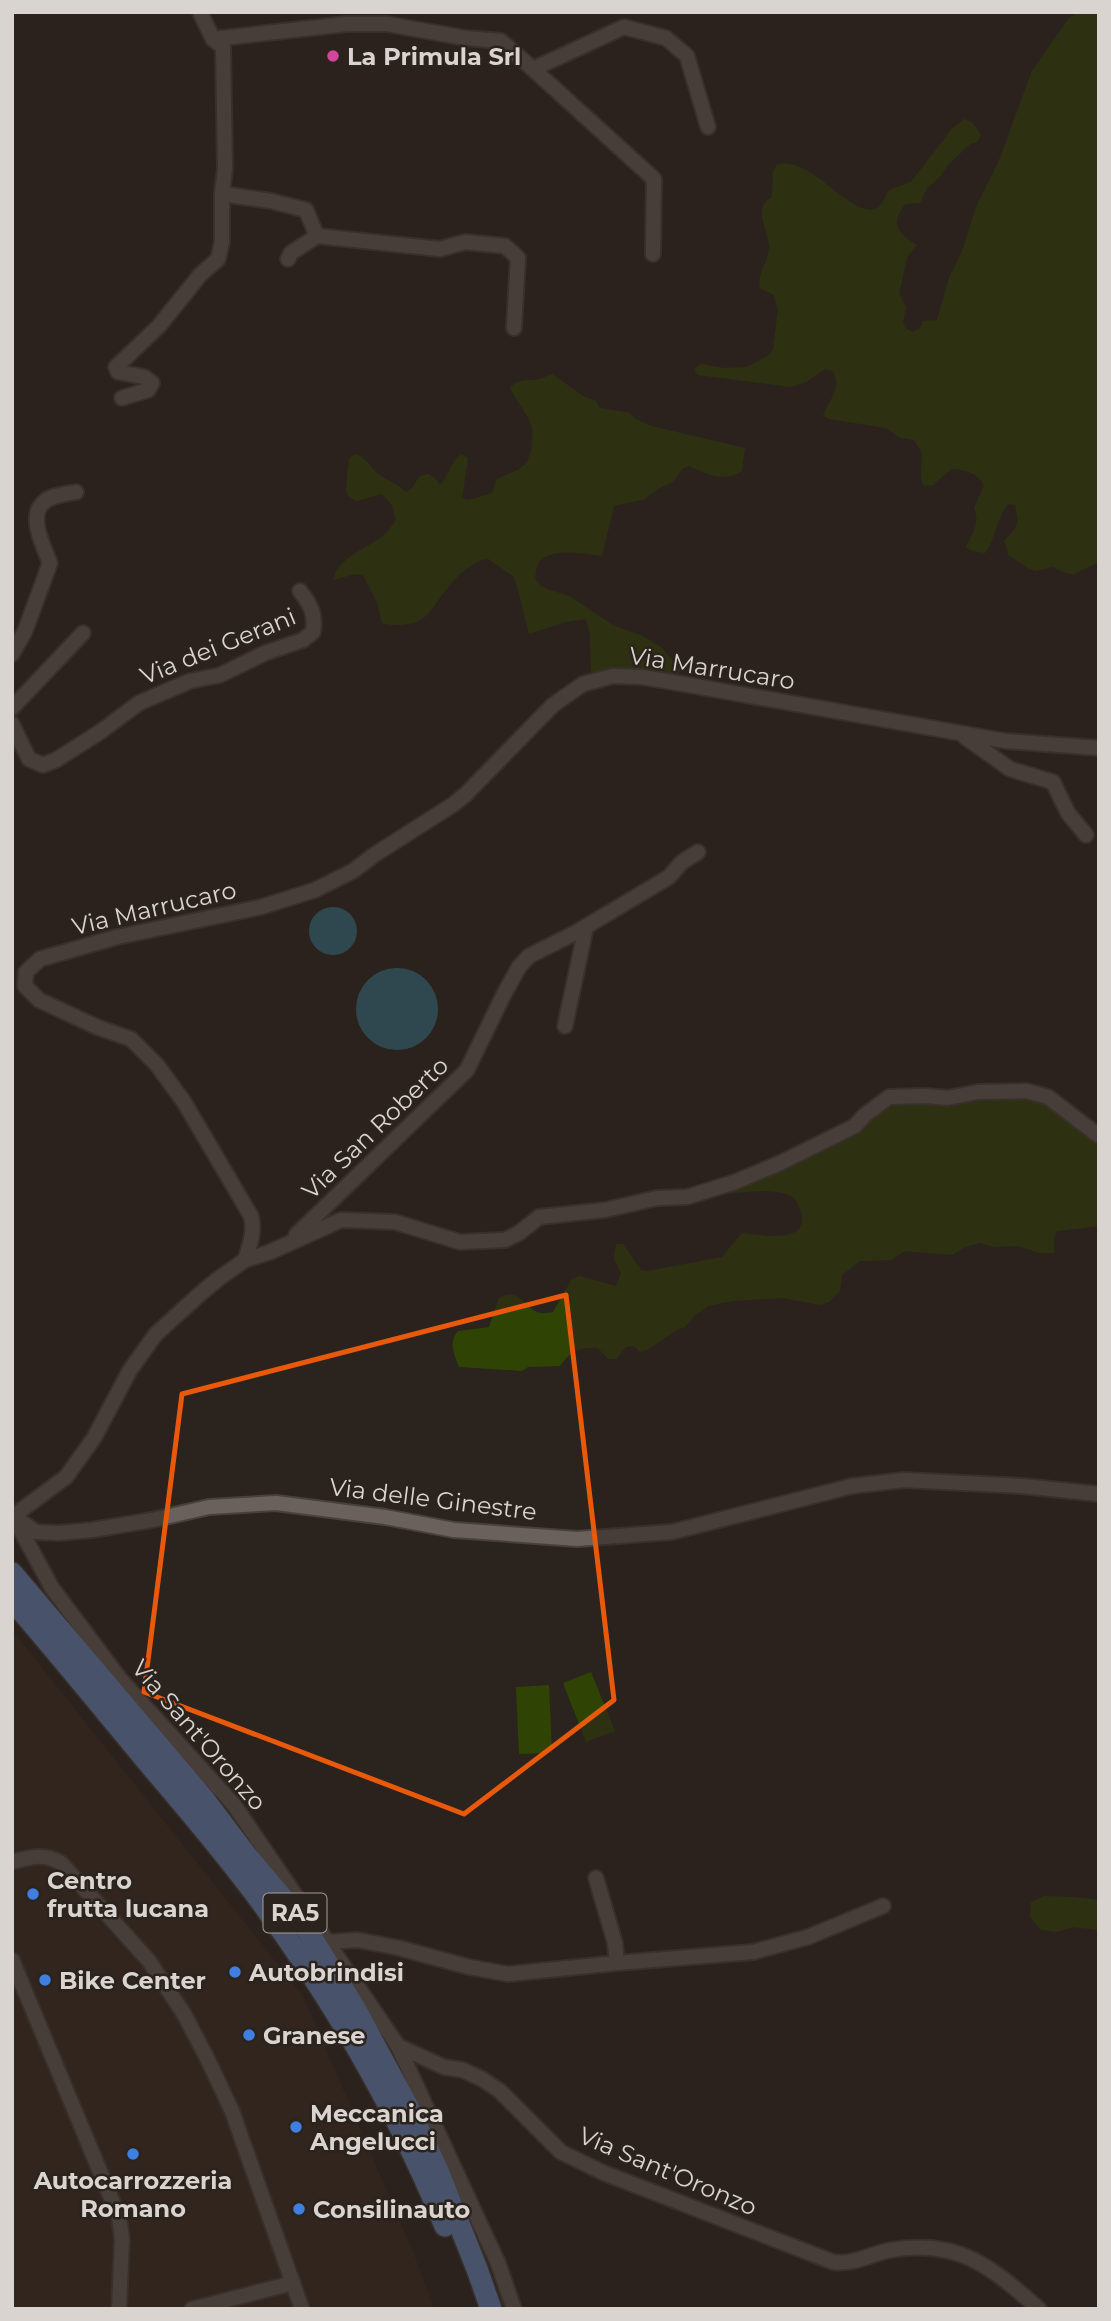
<svg xmlns="http://www.w3.org/2000/svg" width="1111" height="2321" viewBox="0 0 1111 2321" font-family="Montserrat,sans-serif">
<style>
.industrial{fill:#39281f}
.green{fill:#2f4404}
.water{fill:#33778c}
.lines{fill:none;stroke-linecap:round;stroke-linejoin:round}
.minor-casing{stroke:#47403c;stroke-width:18}
.highway-casing{stroke:#47403c;stroke-width:24}
.minor{stroke:#6b615c;stroke-width:14}
.highway{stroke:#6c8dc8;stroke-width:21}
.marked{fill:none;stroke:#e8590c;stroke-width:5;stroke-linejoin:round}
.hotel-dot{fill:#d1479c;stroke:#2b231e;stroke-width:2.5}
.shop-dot{fill:#3f7fe0;stroke:#2b231e;stroke-width:2.5}
.labels{text-anchor:middle;dominant-baseline:central;stroke-width:5;stroke-linejoin:round;paint-order:stroke}
.shield{fill:#2b231e;stroke:#a69f9b;stroke-width:2}
.shield-label{font-size:23px;font-weight:bold;fill:#dad4d1}
.poi-label{font-size:24px;font-weight:bold;fill:#dad4d1;stroke:#2b231e;text-anchor:start}
.street-label{font-size:24px;fill:#dad4d1;stroke:#2b231e}
</style>
<rect width="100%" height="100%" fill="#2b231e"/>
<!-- industrial -->
<polygon class="industrial" points="12,1630 303,1996 414,2254 434,2309 12,2309"/>
<!-- green -->
<g class="green">
<path d="M1078,12H1099V562L1074,574L1066,573L1052,567L1036,571L1028,568L1009,555L1004,541C1018,527 1020,524 1015,505L1008,504C996,519 996,538 985,553L972,551L966,547C972,534 981,523 974,508L984,486C978,472 965,470 951,469L933,485L924,486L921,479L922,453L914,440L899,437L886,428L829,419L823,415C830,400 842,387 833,371L825,369L806,382L791,387L698,375L694,369L701,364L724,368L747,367L769,355L773,349L778,310L774,295L760,288C757,273 768,263 769,249C770,231 751,208 772,197L773,172L777,165C810,153 853,222 877,208C883,204 886,196 889,190L911,182L951,130L964,119C974,122 976,127 981,135L977,142L970,144L948,165L939,178L927,188L920,203L905,204C890,225 897,233 917,245L907,257L899,294L906,307L903,322L906,329L913,332L920,328L923,321L937,320L949,278L963,249L976,207L998,163L1032,71L1069,18Z"/>
<path d="M552,374L583,396L596,401L600,408L630,413L635,419L651,426L745,448L742,471C724,483 707,474 689,466L682,469L673,482L658,489L645,499L614,506L602,556C586,554 551,547 539,562C536,566 536,573 535,578L540,585L547,589L569,596L614,626L641,635L661,647L680,670L678,676C649,671 620,669 591,673L590,635L586,619L565,622L529,634L516,582L513,576L487,558C470,563 456,576 445,591C437,600 431,614 420,620C410,626 393,626 382,623L377,602L363,575L355,574L333,580C337,559 365,549 380,538C387,534 391,527 396,520L392,505L382,494L357,501L349,497L346,490L349,459L355,454C368,458 371,470 381,476C390,482 398,484 406,492L412,488L420,476L428,474L435,478L440,485C449,476 450,462 461,454L468,458L462,498L469,500L492,493L497,479C519,469 530,469 532,442C533,432 533,425 527,416C521,406 515,398 510,388C520,377 528,382 540,379C544,378 548,375 552,374Z"/>
<path d="M1006,1096L1030,1098L1049,1103L1099,1141V1226L1057,1231L1054,1238V1253H1040L1018,1246L994,1247L979,1243L965,1247L952,1255L905,1251L891,1260L860,1261L842,1275L840,1291L829,1302L821,1305L783,1298L732,1301L708,1306L695,1315L685,1327L678,1329L647,1350L640,1352L634,1346L626,1347L616,1359H608L598,1348C579,1347 571,1351 560,1366L528,1367L522,1371L459,1367C454,1354 448,1342 458,1331L489,1327L499,1298C527,1284 522,1320 553,1312L572,1279L579,1276L616,1286L621,1273L614,1259L616,1244H623L641,1270L648,1271L722,1257L742,1233C760,1235 810,1245 801,1212C799,1204 796,1198 789,1195C770,1187 743,1193 723,1194L832,1147L852,1135L895,1101H967Z"/>
<polygon points="591,1672 615,1731 586,1742 563,1683"/>
<polygon points="549,1685 552,1753 519,1754 516,1687"/>
<polygon points="1044,1896 1074,1897 1099,1900 1099,1930 1073,1927 1057,1932 1041,1930 1030,1917 1031,1902"/>
</g>
<!-- water -->
<g class="water">
<circle cx="333" cy="931" r="24"/>
<circle cx="397" cy="1009" r="41"/>
</g>
<g class="lines">
<!-- minor casing -->
<g class="minor-casing">
<g id="minor">
<polyline points="213,39 347,24 387,24 465,38 501,41 533,69 624,27 666,38 687,56 708,127"/>
<polyline points="533,69 654,179 653,254"/>
<polyline points="222,194 271,201 306,210 317,236 291,253 288,259"/>
<polyline points="317,236 440,249 465,242 505,246 518,258 514,328"/>
<polyline points="122,398 148,390 152,383 144,377 118,372 116,367 159,326 200,275 218,259 222,242 222,194 225,168 223,47 213,39 200,12"/>
<path d="M12,654L25,631L50,563C44,548 28,517 43,503C50,495 66,494 76,492"/>
<polyline points="12,708 83,633"/>
<path d="M12,724L29,759L43,765L56,760L100,732L139,703L190,681L220,675L265,653L303,640L313,632C316,615 311,605 300,591"/>
<polyline points="965,737 1010,769 1053,782 1068,813 1086,835"/>
<polyline points="565,1026 586,927"/>
<polyline points="296,1235 467,1070 503,996 519,967 529,956 575,933 669,877 682,862 698,852"/>
<path d="M245,1260C250,1245 255,1231 251,1216L184,1102L157,1065L131,1039L97,1027L39,1000L25,986L26,972L40,959L117,937L261,907L315,890L353,871L374,855L454,804L466,794L553,705L583,684L613,676L642,677L689,685L1005,741L1099,748"/>
<path d="M12,1514L52,1588L120,1679L234,1805L398,2046L444,2067L463,2070L482,2079L500,2091L561,2152L604,2173L833,2262C854,2265 870,2254 891,2250C958,2238 991,2267 1039,2309"/>
<polyline points="12,1517 66,1477 94,1438 130,1370 156,1334 200,1294 218,1279 245,1260 270,1252 341,1220 395,1222 460,1242 505,1240 519,1233 539,1217 605,1210 657,1198 687,1197 735,1182 780,1163 855,1126 865,1115 889,1097 926,1096 948,1098 978,1092 1026,1091 1048,1097 1099,1136"/>
<polyline points="17,1519 36,1532 59,1533 92,1530 152,1520 209,1507 276,1503 385,1517 454,1530 577,1539 672,1532 852,1486 904,1480 1022,1486 1099,1494"/>
<path d="M12,1862C31,1857 44,1853 61,1863L149,1961L184,2014L208,2060L232,2111L302,2309"/>
<polyline points="328,1942 358,1940 399,1948 469,1967 508,1974 617,1963 615,1943 596,1878"/>
<polyline points="12,1960 119,2217 122,2239 119,2309"/>
<polyline points="617,1963 753,1952 808,1937 883,1906"/>
<polyline points="398,2046 498,2263 514,2309"/>
<polyline points="192,2309 293,2283"/>
</g>
</g>
<!-- highway casing -->
<g class="highway-casing">
<g id="highway">
<polyline points="12,1573 204,1799 247,1856 301,1920 357,2012 408,2107 438,2171 477,2269 491,2309"/>
<path d="M12,1600C57,1652 101,1706 145,1759C184,1805 223,1850 259,1899C333,1999 397,2110 445,2226"/>
</g>
</g>
<!-- minor -->
<use href="#minor" class="minor"/>
<!-- highway -->
<use href="#highway" class="highway"/>
</g>
<!-- marked area -->
<path d="M0 0H1111V2321H0ZM566,1295L614,1700L464,1814L144,1692L182,1394Z" fill="#2b231e" fill-opacity=".55" fill-rule="evenodd"/>
<path class="marked" d="M566,1295L614,1700L464,1814L144,1692L182,1394Z"/>
<!-- markers -->
<circle class="hotel-dot" cx="333" cy="56" r="7"/>
<g class="shop-dot">
<circle cx="33" cy="1894" r="7"/>
<circle cx="235" cy="1972" r="7"/>
<circle cx="45" cy="1980" r="7"/>
<circle cx="249" cy="2035" r="7"/>
<circle cx="296" cy="2127" r="7"/>
<circle cx="133" cy="2154" r="7"/>
<circle cx="299" cy="2209" r="7"/>
</g>
<g class="labels">
<!-- shield labels -->
<rect class="shield" x="263.5" y="1893.5" width="63" height="39" rx="5"/>
<g class="shield-label">
<text x="295" y="1913">RA5</text>
</g>
<!-- poi labels -->
<g class="poi-label">
<text x="347" y="56">La Primula Srl</text>
<text x="47" y="1880">Centro<tspan x="47" dy="28">frutta lucana</tspan></text>
<text x="249" y="1972">Autobrindisi</text>
<text x="59" y="1980">Bike Center</text>
<text x="263" y="2035">Granese</text>
<text x="310" y="2113">Meccanica<tspan x="310" dy="28">Angelucci</tspan></text>
<text x="133" y="2180" text-anchor="middle">Autocarrozzeria<tspan x="133" dy="28">Romano</tspan></text>
<text x="313" y="2209">Consilinauto</text>
</g>
<!-- street labels -->
<g class="street-label">
<text transform="translate(218 646) rotate(-22)">Via dei Gerani</text>
<text transform="translate(712 668) rotate(9)">Via Marrucaro</text>
<text transform="translate(154 908) rotate(-13)">Via Marrucaro</text>
<text transform="translate(375 1128) rotate(-44)">Via San Roberto</text>
<text transform="translate(433 1499) rotate(7)">Via delle Ginestre</text>
<text transform="translate(199 1735) rotate(49)">Via Sant'Oronzo</text>
<text transform="translate(668 2171) rotate(23)">Via Sant'Oronzo</text>
</g>
</g>
<!-- border -->
<rect width="1111" height="2321" fill="none" stroke="#dad4d1" stroke-width="28"/>
</svg>
